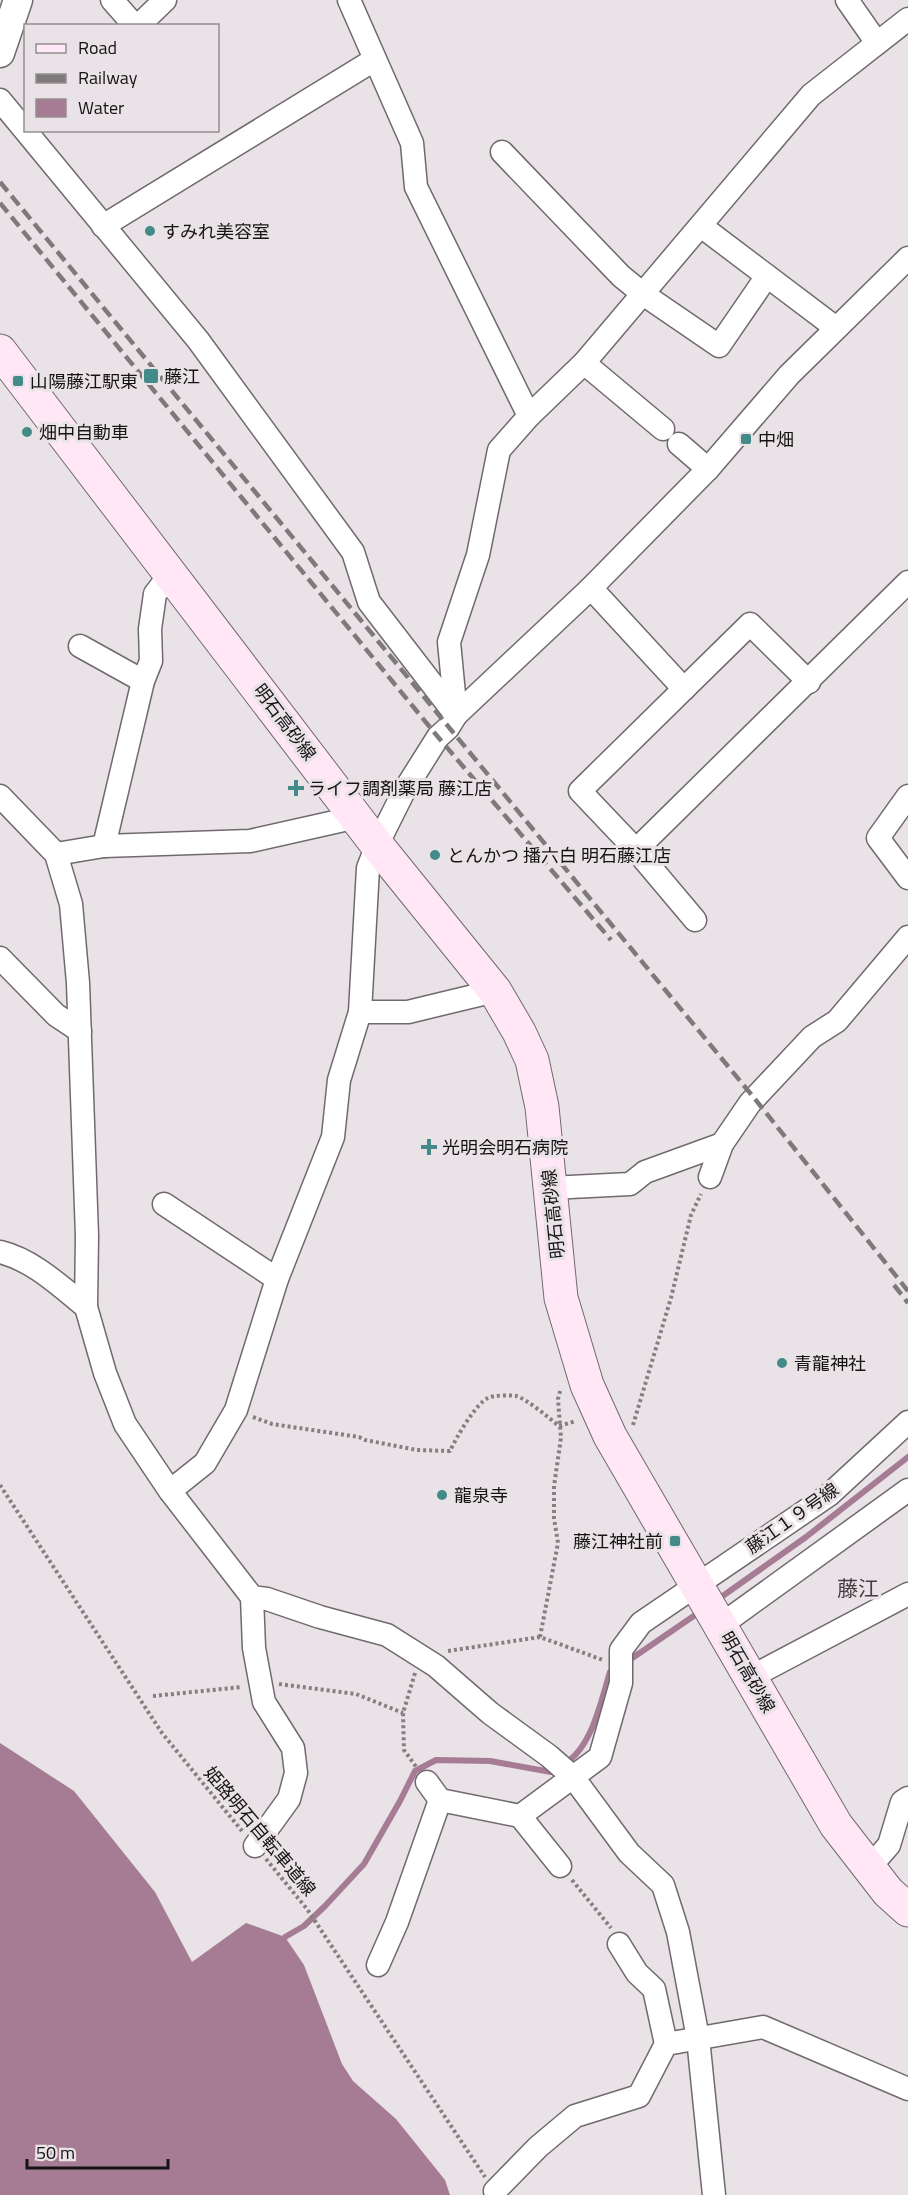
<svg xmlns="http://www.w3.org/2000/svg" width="908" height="2195" viewBox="0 0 908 2195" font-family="'Titillium Web','Noto Sans JP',sans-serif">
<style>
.water{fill:#a67c95}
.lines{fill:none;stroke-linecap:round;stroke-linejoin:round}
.stream{stroke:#a67c95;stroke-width:6}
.minor-casing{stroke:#706a6e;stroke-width:25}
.tertiary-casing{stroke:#706a6e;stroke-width:31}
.secondary-casing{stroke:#706a6e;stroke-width:35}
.path{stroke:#848082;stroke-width:4;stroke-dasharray:3 3;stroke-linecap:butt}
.minor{stroke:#fff;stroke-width:22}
.tertiary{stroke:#fff;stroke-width:28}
.secondary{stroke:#ffe7f5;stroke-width:33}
.rail{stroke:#7e7a7c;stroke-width:4.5;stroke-dasharray:12 6;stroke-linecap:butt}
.poi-dot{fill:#438a89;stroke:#e9e2e6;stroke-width:2}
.labels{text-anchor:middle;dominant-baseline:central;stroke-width:6;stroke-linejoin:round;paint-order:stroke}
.poi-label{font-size:18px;fill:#151314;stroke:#e9e2e6;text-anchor:start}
.street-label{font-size:18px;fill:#151314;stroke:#e9e2e6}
.quarter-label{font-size:21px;fill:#433e41;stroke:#e9e2e6}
</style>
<rect width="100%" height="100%" fill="#e9e2e6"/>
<!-- water -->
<polygon class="water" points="0,1743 74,1791 155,1892 192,1962 246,1923 285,1937 304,1965 342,2064 353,2081 396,2119 445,2180 450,2195 0,2195"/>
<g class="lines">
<!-- stream -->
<g class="stream">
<polyline points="717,1600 806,1537 908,1457"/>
<polyline points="628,1661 701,1611"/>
<path d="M564,1764C592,1748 601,1701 610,1672L614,1670"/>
<polyline points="285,1937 304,1926 325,1906 364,1864 400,1801 415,1771 436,1760 490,1761 551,1772 556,1769"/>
</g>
<!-- minor casing -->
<g class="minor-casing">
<g id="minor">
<polyline points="112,0 135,26"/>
<polyline points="349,0 412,143 416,187 529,416"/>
<polyline points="847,0 877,43"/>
<polyline points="138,26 165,0"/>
<polyline points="0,100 198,340 353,552 369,602 456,715"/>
<polyline points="502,152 621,276 643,294 719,346 767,276"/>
<polyline points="103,226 374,60"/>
<polyline points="701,226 836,328"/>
<polyline points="584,363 663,429"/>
<polyline points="679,444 708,469"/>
<polyline points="591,588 684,689"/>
<polyline points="80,646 143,681"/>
<polyline points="456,715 449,642 478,555 499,450 529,416 584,363 811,95 908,19"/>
<polyline points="0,796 56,854 71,904 78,983 87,1236 86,1307 105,1373 125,1424 170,1491 252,1597 267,1599 320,1617 387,1635 436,1666 490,1713 549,1756 573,1777 629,1853 663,1885 678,1932 698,2038 714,2195"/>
<polyline points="908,796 878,838 908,878"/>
<polyline points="104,846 143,681 151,661 150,629 155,594 171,573"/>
<polyline points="636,850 908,582"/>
<polyline points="56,854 104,846 250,841 357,817"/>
<polyline points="695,920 636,850 580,791 750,624 809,682"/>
<polyline points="0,958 56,1015 80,1031"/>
<polyline points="360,1012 408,1012 495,991"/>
<polyline points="710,1177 722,1144 750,1103 812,1037 837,1021 908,937"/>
<polyline points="550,1188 630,1184 645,1172 722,1144"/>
<polyline points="164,1204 277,1279"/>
<path d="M0,1252C33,1260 60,1286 86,1307"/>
<polyline points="170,1491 205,1463 236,1410 277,1279 333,1137 339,1080 360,1012 368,868 377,845 404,791 438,737 448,728 456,715 591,588 708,469 789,375 908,258"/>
<polyline points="252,1597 254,1648 264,1702 293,1748 296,1773 289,1799 255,1846"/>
<polyline points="721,1625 908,1490"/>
<polyline points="751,1677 908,1594"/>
<polyline points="427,1782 440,1800 520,1816 560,1866"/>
<polyline points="520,1816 600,1757 621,1683 621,1650 641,1623 829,1495 908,1422"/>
<polyline points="869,1868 889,1845 902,1802 908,1798"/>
<polyline points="619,1944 637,1973 654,1989 666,2044"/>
<polyline points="378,1965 397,1922 440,1800"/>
<polyline points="495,2191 538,2147 575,2116 639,2096 666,2044 763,2027 908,2089"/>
</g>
</g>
<!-- tertiary casing -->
<g class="tertiary-casing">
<polyline id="tertiary" points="0,53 18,0"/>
</g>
<!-- secondary casing -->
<g class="secondary-casing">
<polyline id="secondary" points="0,351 377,845 495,991 519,1032 532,1060 542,1107 561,1298 587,1385 610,1436 836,1825 888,1892 908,1910"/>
</g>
<!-- path -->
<g class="path">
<path d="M253,1417L272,1424L359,1437L365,1440L417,1450L450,1451C456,1438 476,1403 488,1398C494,1395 510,1395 516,1396C527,1399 549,1418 559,1426L576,1421"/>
<polyline points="633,1425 671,1298 691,1215 701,1194"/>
<polyline points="0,1485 162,1733 242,1831"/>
<polyline points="540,1637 558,1543 554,1518 554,1486 561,1438 558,1399 561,1388"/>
<polyline points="448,1651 540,1637 603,1660"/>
<polyline points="415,1673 403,1713 404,1750 417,1768"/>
<polyline points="279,1684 356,1694 403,1713"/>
<polyline points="153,1696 242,1687"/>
<polyline points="266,1859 307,1909 485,2177"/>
<polyline points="572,1880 611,1928"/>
</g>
<!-- minor -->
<use href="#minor" class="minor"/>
<!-- tertiary -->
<use href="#tertiary" class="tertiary"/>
<!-- secondary -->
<use href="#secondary" class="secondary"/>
<!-- rail -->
<g class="rail">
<polyline points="0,182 755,1099 908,1291"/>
<polyline points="0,203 438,737 611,940"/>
<polyline points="894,1285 908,1303"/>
</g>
</g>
<!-- markers -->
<g class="poi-dot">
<circle cx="150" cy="231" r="6"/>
<rect x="143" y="368" width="16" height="16" rx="3"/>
<rect x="12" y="375" width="12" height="12" rx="3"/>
<circle cx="27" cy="432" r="6"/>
<rect x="740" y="433" width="12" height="12" rx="3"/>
<path d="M293 779h6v6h6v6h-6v6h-6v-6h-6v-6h6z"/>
<circle cx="435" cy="855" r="6"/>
<path d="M426 1138h6v6h6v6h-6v6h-6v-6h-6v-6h6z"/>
<circle cx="782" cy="1363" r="6"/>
<circle cx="442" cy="1495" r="6"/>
<rect x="669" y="1535" width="12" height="12" rx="3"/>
</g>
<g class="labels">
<!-- poi labels -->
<g class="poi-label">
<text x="162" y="231">すみれ美容室</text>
<text x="164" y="376">藤江</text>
<text x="30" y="381">山陽藤江駅東</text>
<text x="39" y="432">畑中自動車</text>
<text x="758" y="439">中畑</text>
<text x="308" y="788">ライフ調剤薬局 藤江店</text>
<text x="447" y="855">とんかつ 播六白 明石藤江店</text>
<text x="442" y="1147">光明会明石病院</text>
<text x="794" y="1363">青龍神社</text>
<text x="454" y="1495">龍泉寺</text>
<text x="663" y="1541" text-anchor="end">藤江神社前</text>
</g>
<!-- street labels -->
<g class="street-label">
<text transform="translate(285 722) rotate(53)">明石高砂線</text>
<text transform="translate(553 1214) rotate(-96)">明石高砂線</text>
<text transform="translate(792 1518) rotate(-35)">藤江１９号線</text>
<text transform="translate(748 1672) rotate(60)">明石高砂線</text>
<text transform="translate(260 1831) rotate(50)">姫路明石自転車道線</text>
</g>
<!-- quarter labels -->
<g class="quarter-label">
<text x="858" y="1588">藤江</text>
</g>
</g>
<!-- legend -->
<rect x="24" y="24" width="195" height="108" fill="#e9e2e6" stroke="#948f92" stroke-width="1.5"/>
<rect x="36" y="44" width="30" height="9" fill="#ffe7f5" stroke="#948f92" stroke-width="1.5"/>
<text x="78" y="54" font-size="18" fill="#151314">Road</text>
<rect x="36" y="74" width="30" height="9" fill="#7e7a7c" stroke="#948f92" stroke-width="1.5"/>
<text x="78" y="84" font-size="18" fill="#151314">Railway</text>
<rect x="36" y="99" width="30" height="18" fill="#a67c95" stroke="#948f92" stroke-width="1.5"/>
<text x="78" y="114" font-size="18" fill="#151314">Water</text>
<!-- scale -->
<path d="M27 2159v9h141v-9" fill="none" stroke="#151314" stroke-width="3"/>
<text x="36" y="2159" font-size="18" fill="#151314" stroke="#e9e2e6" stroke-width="4.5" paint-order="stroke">50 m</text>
</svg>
